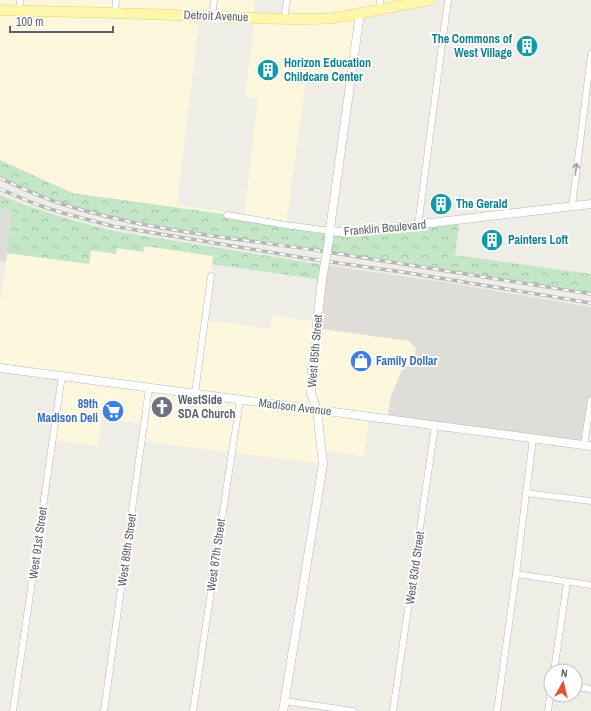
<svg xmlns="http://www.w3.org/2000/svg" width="591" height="711" viewBox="0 0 591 711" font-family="'Archivo Narrow',sans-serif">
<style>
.commercial{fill:#fdf8dd;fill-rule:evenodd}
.industrial{fill:#deddd8}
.forest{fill:url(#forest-crowns)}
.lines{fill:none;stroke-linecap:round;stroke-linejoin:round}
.minor-casing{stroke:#b6b8bc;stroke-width:7}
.tertiary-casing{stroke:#b6b8bc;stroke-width:9}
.primary-casing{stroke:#efd160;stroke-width:11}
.minor{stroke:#fff;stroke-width:6}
.tertiary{stroke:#fff;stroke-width:8}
.primary{stroke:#fdf6ad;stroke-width:10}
.rail-casing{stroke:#b6b7b7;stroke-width:3.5}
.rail{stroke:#fff;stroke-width:2;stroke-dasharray:6;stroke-linecap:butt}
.tertiary-bridge-casing{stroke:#b6b8bc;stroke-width:9;stroke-linecap:butt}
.tertiary-bridge{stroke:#fff;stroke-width:8}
.oneway{stroke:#9ea0a3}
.labels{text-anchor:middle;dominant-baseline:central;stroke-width:4;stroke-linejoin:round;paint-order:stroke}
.street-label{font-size:12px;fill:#5d6166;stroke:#fff}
.culture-label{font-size:12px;font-weight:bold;fill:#0d838f;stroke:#fff;text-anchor:start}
.shop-label{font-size:12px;font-weight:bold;fill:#366cbe;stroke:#fff;text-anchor:start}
.worship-label{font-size:12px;font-weight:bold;fill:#5b616d;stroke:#fff;text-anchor:start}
</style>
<defs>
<pattern id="forest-crowns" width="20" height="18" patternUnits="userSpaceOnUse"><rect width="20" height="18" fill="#c3e6c6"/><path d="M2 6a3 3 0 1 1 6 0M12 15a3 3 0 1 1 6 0" fill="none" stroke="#a2bea5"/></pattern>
</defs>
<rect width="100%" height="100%" fill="#efeee6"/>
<!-- commercial -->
<g class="commercial">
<path d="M0,0H255L253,18L284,19L287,0H430L360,13L350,85L306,79L286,225L223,214L72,193L0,160ZM199,22L254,24L245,97L258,99L244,215L177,205Z"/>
<polygon points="145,246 213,256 205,320 270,329 272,315 317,322 317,328 410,341 416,348 414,364 403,368 391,396 387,420 369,418 364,456 322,451 323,464 142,441 144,424 102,418 98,446 53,440 62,376 1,369 0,378 0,305 7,253 89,264 91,250 116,254 117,248 144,252"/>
</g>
<!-- industrial -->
<g class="industrial">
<polygon points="0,209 13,211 6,262 0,261"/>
<polygon points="324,265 444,282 591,307 591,400 584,445 387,420 391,396 403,368 414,364 416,348 409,341 316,328"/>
</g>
<!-- forest -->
<g class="forest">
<path d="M0,160L72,193L223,214L245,218L330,231L460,220L455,255L591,274V294C501,280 411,265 321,251C236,238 148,231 65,205C43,198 21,188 0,178Z"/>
<path d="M0,195C38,211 74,221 114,231L324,265L322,280L212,264L213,256L145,246L144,252L117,248L116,254L91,250L89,264L7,253L12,211L0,209Z"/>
</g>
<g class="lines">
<!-- minor casing -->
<g class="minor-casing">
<g id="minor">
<polyline points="379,9 380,0"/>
<polyline points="19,11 20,0"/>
<polyline points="115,13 116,0"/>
<polyline points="212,16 214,0"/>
<polyline points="284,19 287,0"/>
<polyline points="572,207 591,54"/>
<polyline points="227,215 286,225 330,231"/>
<polyline points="418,225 448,0"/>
<polyline points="195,393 211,276"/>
<polyline points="584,445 591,400"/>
<polyline points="526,493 591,501"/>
<polyline points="516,574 591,585"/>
<polyline points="554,671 567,582"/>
<polyline points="575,687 591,689"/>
<polyline points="284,701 353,711"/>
<polyline points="13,711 62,376"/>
<polyline points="104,711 149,388"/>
<polyline points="193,711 232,452 240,400"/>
<polyline points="393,711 435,426"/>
<polyline points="497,711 516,574 533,438"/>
<polyline points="548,711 551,690"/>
</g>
</g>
<!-- tertiary casing -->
<g class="tertiary-casing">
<g id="tertiary">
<polyline points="330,231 347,233 591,204"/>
<polyline points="329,236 360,13"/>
<polyline points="0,368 591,446"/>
<polyline points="283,711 323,464 317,410 311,393 312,369 322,280"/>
</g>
</g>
<!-- primary casing -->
<g class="primary-casing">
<path id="primary" d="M0,10C67,12 133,13 200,16C245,17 289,21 334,18L430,0"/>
</g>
<!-- minor -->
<use href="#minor" class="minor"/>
<!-- tertiary -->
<use href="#tertiary" class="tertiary"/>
<!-- primary -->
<use href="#primary" class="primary"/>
<!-- rail casing -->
<g class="rail-casing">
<g id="rail">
<path d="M0,178C21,188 43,198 65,205C148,231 236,238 321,251C411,265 501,280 591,294"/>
<polyline points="0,189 38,205 63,213 112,226 317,260 409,273 591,303"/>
</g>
</g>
<!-- rail -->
<use href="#rail" class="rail"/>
<!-- tertiary-bridge casing -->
<g class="tertiary-bridge-casing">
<polyline id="tertiary-bridge" points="322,280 329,240"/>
</g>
<!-- tertiary-bridge -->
<use href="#tertiary-bridge" class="tertiary-bridge"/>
</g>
<!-- one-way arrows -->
<defs><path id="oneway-shaft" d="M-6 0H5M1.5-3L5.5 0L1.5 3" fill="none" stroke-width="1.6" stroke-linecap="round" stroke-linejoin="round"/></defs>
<use class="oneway" href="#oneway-shaft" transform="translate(576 169) rotate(-83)"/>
<!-- icons -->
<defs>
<g id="building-disc" transform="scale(1.15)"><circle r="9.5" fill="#0f9aa8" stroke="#fff"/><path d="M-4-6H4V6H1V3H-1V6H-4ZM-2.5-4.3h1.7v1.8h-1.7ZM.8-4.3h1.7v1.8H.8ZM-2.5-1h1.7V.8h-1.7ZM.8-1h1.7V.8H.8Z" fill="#fff"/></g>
<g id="shop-disc" transform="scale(1.15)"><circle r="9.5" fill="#3f7fe0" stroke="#fff"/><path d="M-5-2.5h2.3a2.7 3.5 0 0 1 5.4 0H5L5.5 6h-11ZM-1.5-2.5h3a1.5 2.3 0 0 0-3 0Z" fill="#fff"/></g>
<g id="church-disc" transform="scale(1.15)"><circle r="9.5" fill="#6b7280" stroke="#fff"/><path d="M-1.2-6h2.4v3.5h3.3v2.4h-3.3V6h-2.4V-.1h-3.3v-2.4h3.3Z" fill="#fff"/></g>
<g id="supermarket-disc" transform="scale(1.15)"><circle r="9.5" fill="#3f7fe0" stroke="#fff"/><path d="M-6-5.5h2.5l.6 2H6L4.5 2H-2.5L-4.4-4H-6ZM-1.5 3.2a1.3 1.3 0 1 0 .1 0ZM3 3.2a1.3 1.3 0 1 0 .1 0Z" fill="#fff"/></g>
</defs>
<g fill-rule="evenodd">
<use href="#building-disc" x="527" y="46"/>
<use href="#building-disc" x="268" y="70"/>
<use href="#building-disc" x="441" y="204"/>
<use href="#building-disc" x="492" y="240"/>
<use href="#shop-disc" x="361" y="361"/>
<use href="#church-disc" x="162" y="407"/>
<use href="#supermarket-disc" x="113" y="411"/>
</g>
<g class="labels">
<!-- street labels -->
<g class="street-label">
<text transform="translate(216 16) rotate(2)">Detroit Avenue</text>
<text transform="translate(385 228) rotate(-5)">Franklin Boulevard</text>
<text transform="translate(315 351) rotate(-85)">West 85th Street</text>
<text transform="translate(295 407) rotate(7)">Madison Avenue</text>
<text transform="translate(38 543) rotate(-82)">West 91st Street</text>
<text transform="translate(127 550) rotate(-82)">West 89th Street</text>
<text transform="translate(216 555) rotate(-82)">West 87th Street</text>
<text transform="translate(415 568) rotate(-82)">West 83rd Street</text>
</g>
<!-- culture labels -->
<g class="culture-label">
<text x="512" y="39" text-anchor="end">The Commons of<tspan x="512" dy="14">West Village</tspan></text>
<text x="284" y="63">Horizon Education<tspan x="284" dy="14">Childcare Center</tspan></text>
<text x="456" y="204">The Gerald</text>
<text x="508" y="240">Painters Loft</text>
</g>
<!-- shop labels -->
<g class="shop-label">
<text x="376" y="361">Family Dollar</text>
<text x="98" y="404" text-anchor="end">89th<tspan x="98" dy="14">Madison Deli</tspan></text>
</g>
<!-- worship labels -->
<g class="worship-label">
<text x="178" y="400">WestSide<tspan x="178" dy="14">SDA Church</tspan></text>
</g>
</g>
<!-- north arrow -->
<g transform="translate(563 683) rotate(8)"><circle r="19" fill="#ffffff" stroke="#bec0c2"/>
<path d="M0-3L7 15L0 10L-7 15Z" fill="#e65035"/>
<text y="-6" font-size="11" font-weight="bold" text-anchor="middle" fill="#5d6166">N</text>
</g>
<!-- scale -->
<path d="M10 26v6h103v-6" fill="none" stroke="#5d6166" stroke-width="2"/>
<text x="16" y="26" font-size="12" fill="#5d6166" stroke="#ffffff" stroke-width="3" paint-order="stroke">100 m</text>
</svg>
